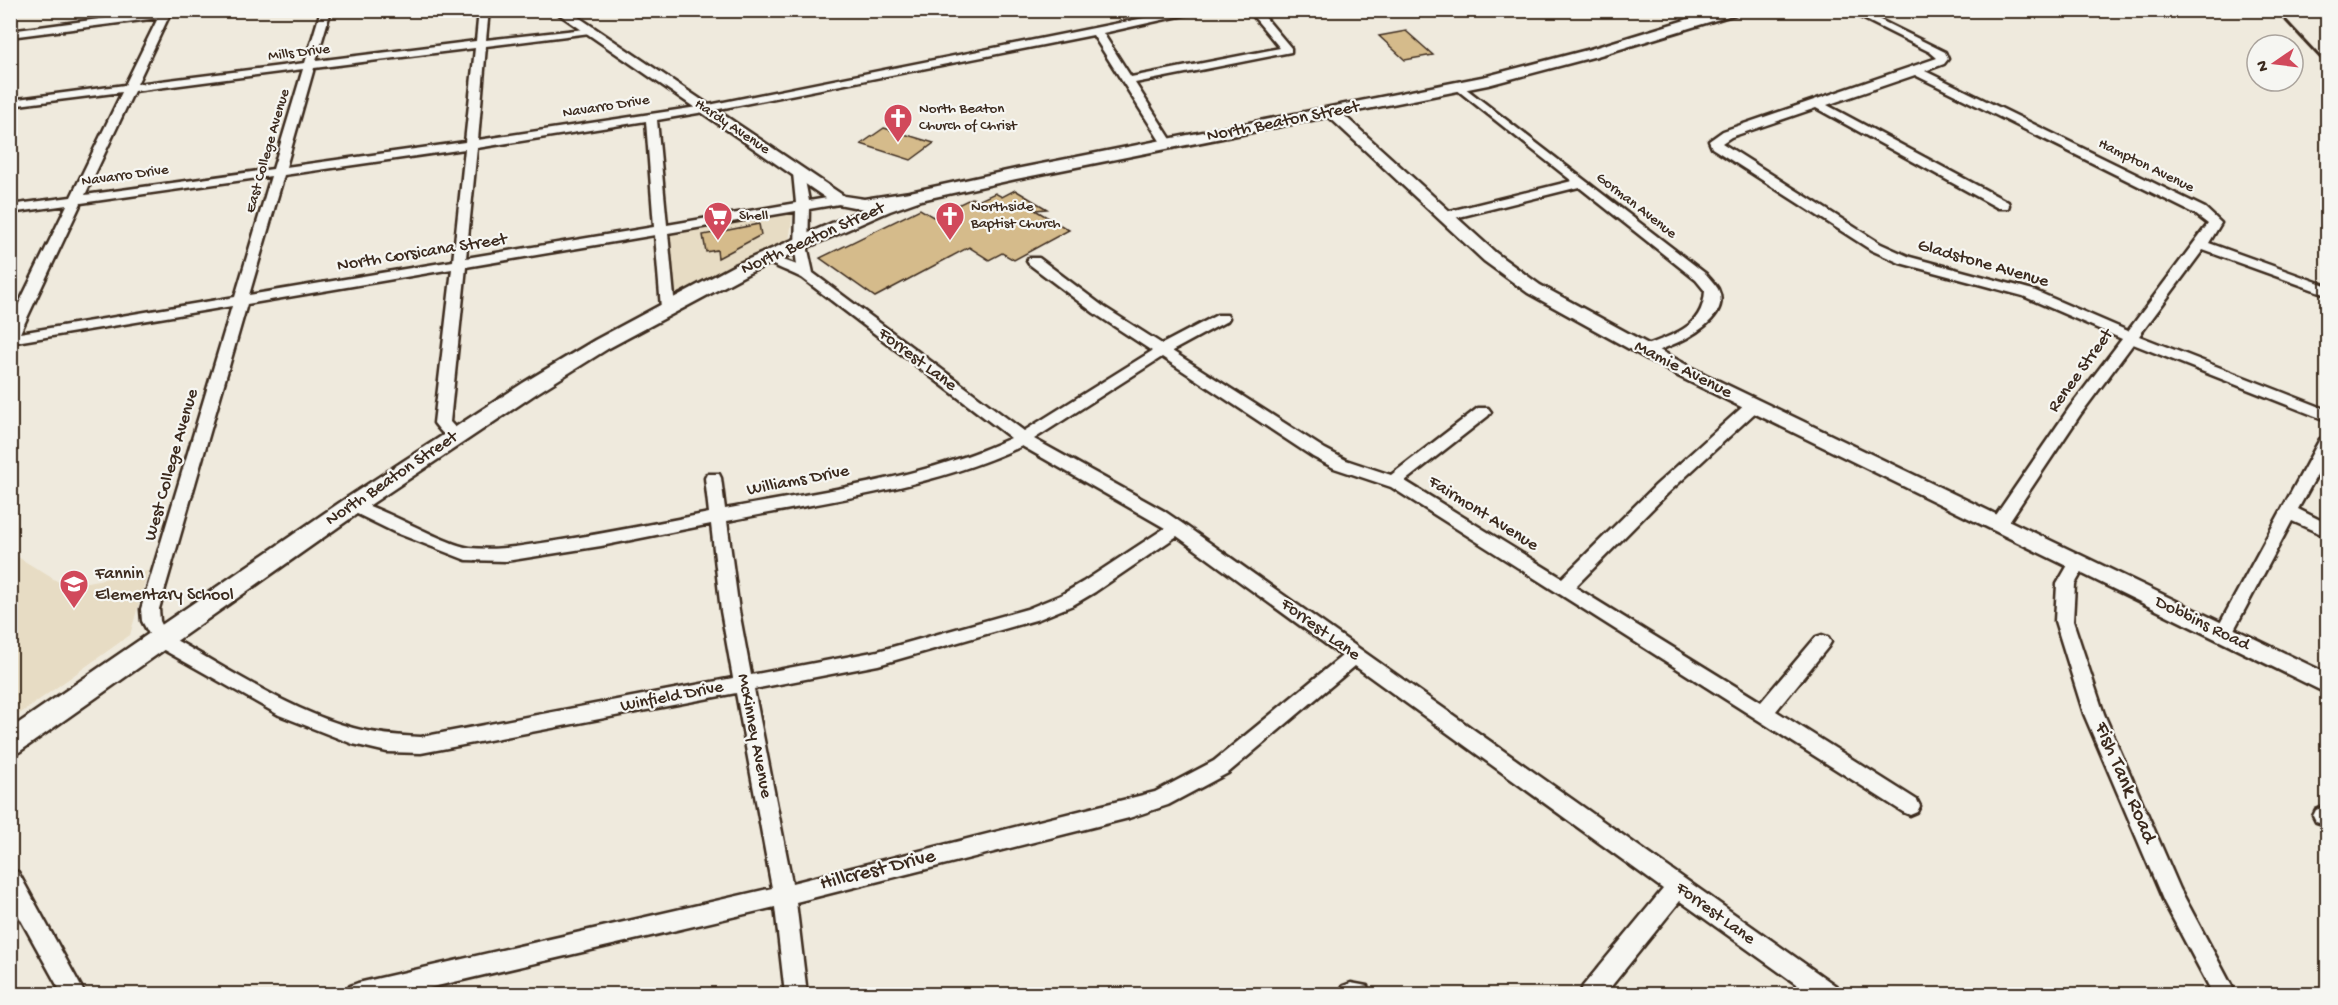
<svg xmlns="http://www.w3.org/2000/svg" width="2338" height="1005" viewBox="0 0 2338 1005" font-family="'Gochi Hand',sans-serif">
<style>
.built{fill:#e7dcc4}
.building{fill:#d5bb8b;stroke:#3b2a1e;stroke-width:1.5}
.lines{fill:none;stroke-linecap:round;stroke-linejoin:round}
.minor-casing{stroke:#3b2a1e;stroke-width:5}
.tertiary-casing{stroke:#3b2a1e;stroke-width:5}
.secondary-casing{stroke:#3b2a1e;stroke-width:5}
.minor{fill:#f6f6f2;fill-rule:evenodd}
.tertiary{fill:#f6f6f2;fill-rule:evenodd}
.secondary{fill:#f6f6f2;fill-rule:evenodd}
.rail{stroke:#3b2a1e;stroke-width:3}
.labels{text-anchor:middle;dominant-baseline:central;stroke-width:4.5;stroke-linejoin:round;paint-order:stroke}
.far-street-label{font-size:15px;fill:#3b2a1e;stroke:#f6f6f2}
.far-poi-label{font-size:15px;fill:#3b2a1e;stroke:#f6f6f2;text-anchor:start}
.street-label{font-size:18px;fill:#3b2a1e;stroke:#f6f6f2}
.poi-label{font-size:18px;fill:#3b2a1e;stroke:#f6f6f2;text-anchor:start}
.near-street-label{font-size:21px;fill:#3b2a1e;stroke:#f6f6f2}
</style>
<rect width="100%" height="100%" fill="#efeadd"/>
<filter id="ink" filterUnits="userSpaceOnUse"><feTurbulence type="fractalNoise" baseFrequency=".0167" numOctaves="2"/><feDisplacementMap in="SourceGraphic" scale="12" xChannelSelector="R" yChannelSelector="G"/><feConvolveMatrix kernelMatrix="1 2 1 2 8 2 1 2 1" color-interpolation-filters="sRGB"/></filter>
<g filter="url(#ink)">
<!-- built -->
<g class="built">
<polygon points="793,213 789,241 674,300 665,234"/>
<polygon points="15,519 13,554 65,586 148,571 130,635 11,720 10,520"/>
</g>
<!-- building -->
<g class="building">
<polygon points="1406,31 1433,55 1405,60 1379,36"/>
<polygon points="884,128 934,143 911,160 861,144"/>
<polygon points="1015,190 1047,209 1035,210 1069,230 1014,260 1002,253 989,260 969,247 875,297 820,258 920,209 933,217 972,198 978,201 995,193 1002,197"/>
<polygon points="759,224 761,235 718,258 717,250 706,252 703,235"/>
</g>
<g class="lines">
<!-- minor casing -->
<g class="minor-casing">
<g id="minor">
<path d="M166,10H198L169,16L137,84L305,63L321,10H331L316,61L476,41L479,10H489L486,40L594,28L595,30L590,33L486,46L478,140L704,106L1184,10H1207L1103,33L1131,77L1280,48L1248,10H1259L1291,48V52L1135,83L1174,144L1168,148L1162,144L1093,35L704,112L657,120L667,225L796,203L793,173L799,169L803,170L809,201L839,196L845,200L839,204L809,209L808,250L813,273L1024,431L1152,351L1094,313L1029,264L1027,261L1029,258H1039L1104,307L1162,344L1217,315H1227L1229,318L1227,321L1172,351L1325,449L1346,460L1391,475L1478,408H1488L1491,412L1488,416L1405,481L1562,578L1656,485L1748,402H1758L1761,406L1758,410L1668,493L1575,587L1761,702L1816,637L1822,635L1828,637L1831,642L1828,647L1776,711L1917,800L1920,806L1917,812L1910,815L1903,812L1391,487L1334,468L1313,457L1162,357L1034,439L1164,511L1183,524L1836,986L1839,994H1810L1680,901L1605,994H1580L1583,986L1663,889L1355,666L1228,773L1168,805L1129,818L796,902L807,994H785L775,907L403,994H347L350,986L358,983L772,888L736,693L421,753L387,752L353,744L279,715L155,645L142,621L141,609L232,306L10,343V322L67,205L10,213V205L71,197L122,92L10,106V100L125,85L158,18L10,37V31ZM475,48L465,142L286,167L314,68ZM303,69L273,169L85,195L134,91ZM646,121L654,227L466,258L477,148ZM465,149L453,261L249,295L284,175ZM271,176L235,297L20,333L81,203ZM796,211L795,250L797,265L767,254L762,255L760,258C766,263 793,273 802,278L1011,438C923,479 821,491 725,509L721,478L719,474H707L705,478L709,513C658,523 607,533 556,541C527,545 499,551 470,548C443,545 363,496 347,501L345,505L347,509L394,532L466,560L506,561L601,546L711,524L721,611L733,678L421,737C398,736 375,734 353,728C286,709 227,668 167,635L160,621L159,609L247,304L452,269L434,423C441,432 450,444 462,441L464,437L450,422L466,267L655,235L661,308L668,312L675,308L668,233ZM1022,446L1165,528L1083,582L1061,595L1027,609L878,651L751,675L739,611L727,521C825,501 930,489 1022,446ZM1177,536L1342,656L1214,761L1155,792L792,883L754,689L878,665L1039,619L1073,605L1095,592Z"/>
<path d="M1846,10H1860L1945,52L1948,59L1944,64L1925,71L2205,208L2221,223L2209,243L2328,286V295L2203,250L2139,336L2328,410V421L2133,344L2080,415L2004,529H1992L1990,525L1992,521L2070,407L2122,339L2023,296L1900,263L1871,250L1712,148L1709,141L1723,131L1937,58L1930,52ZM1915,75L2195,214L2208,224L2128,331L2033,290L1910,257L1881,244L1722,143L1731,137L1816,108L1998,208H2008L2009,205L2008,202L1827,105Z"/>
<path d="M1460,84L1706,274C1710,279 1715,284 1718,289C1732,317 1686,340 1667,347C1658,351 1649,357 1640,354L1638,351L1640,348C1670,335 1703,330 1705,291L1696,280L1579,187L1447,220L1442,219L1441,216L1442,213L1572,181L1456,89V85Z"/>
<polygon points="2328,434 2328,455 2298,509 2328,524 2328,537 2292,521 2229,639 2223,641 2217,639 2214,634 2217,629 2320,439"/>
<polygon points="2078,557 2084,558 2087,563 2075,584 2073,621 2104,714 2180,889 2236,994 2213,994 2164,902 2084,714 2055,621 2057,584 2072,558"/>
<polygon points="2323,807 2328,808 2328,826 2316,822 2313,816 2316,810"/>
<polygon points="10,869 18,872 85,994 62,994 10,900"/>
<polygon points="1351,983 1367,986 1370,994 1340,994 1343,986"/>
</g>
</g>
<!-- tertiary casing -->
<g class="tertiary-casing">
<g id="tertiary">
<polygon points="553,10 568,10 844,196 864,199 910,192 918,197 910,202 864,209 833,203"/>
<polygon points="1332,108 1337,109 1496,253 1540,285 1694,369 2328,674 2328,694 1680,377 1528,293 1484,261 1327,115 1325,112 1327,109"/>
</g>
</g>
<!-- secondary casing -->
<g class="secondary-casing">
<polygon id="secondary" points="1718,10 1741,10 1739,13 1597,56 1488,85 1016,179 921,200 890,211 749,273 609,348 537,393 361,511 19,752 10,755 10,729 345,499 523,383 595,340 735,265 878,203 910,192 1016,169 1487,76 1587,50"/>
</g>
<!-- minor -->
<use href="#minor" class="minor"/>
<!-- tertiary -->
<use href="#tertiary" class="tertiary"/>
<!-- secondary -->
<use href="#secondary" class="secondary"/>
<!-- rail -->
<polyline class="rail" points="2276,10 2328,66"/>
</g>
</g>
<!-- icons -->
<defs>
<g id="church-pin" transform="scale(1.5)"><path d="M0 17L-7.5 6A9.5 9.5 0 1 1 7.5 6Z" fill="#d1495b" stroke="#f6f6f2"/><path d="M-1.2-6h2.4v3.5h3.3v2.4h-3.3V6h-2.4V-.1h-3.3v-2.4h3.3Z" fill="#fff"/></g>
<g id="supermarket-pin" transform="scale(1.5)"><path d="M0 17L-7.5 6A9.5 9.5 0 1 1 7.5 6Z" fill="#d1495b" stroke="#f6f6f2"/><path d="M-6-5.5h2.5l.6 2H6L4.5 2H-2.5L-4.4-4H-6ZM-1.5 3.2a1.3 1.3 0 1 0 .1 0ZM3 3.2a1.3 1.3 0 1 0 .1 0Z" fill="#fff"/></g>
<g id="school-pin" transform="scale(1.5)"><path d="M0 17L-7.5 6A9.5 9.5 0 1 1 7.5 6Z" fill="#d1495b" stroke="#f6f6f2"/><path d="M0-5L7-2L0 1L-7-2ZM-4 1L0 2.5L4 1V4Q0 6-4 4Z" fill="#fff"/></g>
</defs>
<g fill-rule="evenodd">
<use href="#church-pin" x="898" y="118"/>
<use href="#supermarket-pin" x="718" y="216"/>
<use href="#church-pin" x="950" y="216"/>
<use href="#school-pin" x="74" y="584"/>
</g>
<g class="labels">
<!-- far-street labels -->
<g class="far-street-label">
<text transform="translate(299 53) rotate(-7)">Mills Drive</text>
<text transform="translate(606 107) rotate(-9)">Navarro Drive</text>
<text transform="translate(732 127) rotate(34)">Hardy Avenue</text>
<text transform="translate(268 151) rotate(-74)">East College Avenue</text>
<text transform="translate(2146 166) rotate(26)">Hampton Avenue</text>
<text transform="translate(125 176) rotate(-8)">Navarro Drive</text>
<text transform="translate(1636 206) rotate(38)">Gorman Avenue</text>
</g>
<!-- far-poi labels -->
<g class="far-poi-label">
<text x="919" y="109">North Beaton<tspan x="919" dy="17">Church of Christ</tspan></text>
<text x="971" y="207">Northside<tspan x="971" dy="17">Baptist Church</tspan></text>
<text x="739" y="216">Shell</text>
</g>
<!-- street labels -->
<g class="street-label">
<text transform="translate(1283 122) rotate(-11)">North Beaton Street</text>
<text transform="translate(813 239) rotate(-24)">North Beaton Street</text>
<text transform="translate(422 253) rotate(-9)">North Corsicana Street</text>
<text transform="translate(1983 264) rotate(16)">Gladstone Avenue</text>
<text transform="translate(917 360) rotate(37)">Forrest Lane</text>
<text transform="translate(1683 370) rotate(27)">Mamie Avenue</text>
<text transform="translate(2081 371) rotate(-54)">Renee Street</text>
<text transform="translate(172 465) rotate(-74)">West College Avenue</text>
<text transform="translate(392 479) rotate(-34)">North Beaton Street</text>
<text transform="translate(798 481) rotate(-11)">Williams Drive</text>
<text transform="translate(1483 514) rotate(32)">Fairmont Avenue</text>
<text transform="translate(2202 624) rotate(26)">Dobbins Road</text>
<text transform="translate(1320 630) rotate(36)">Forrest Lane</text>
<text transform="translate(672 697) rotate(-11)">Winfield Drive</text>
<text transform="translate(754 736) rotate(79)">McKinney Avenue</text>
<text transform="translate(1715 914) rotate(36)">Forrest Lane</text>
</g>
<!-- poi labels -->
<g class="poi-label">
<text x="95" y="574">Fannin<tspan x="95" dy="21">Elementary School</tspan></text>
</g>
<!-- near-street labels -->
<g class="near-street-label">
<text transform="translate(2124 783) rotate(67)">Fish Tank Road</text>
<text transform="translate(878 871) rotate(-14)">Hillcrest Drive</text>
</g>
</g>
<!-- margin -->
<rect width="2338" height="1005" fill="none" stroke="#f6f6f2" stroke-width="36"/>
<rect x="18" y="18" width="2302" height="969" fill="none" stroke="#3b2a1e" stroke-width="2" filter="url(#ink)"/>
<!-- north arrow -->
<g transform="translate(2275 63) rotate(256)"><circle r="28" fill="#f6f6f2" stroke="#aba49d" stroke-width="1.5"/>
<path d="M0-4.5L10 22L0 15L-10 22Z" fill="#d1495b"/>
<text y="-9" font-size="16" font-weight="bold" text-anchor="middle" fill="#3b2a1e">N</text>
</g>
</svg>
